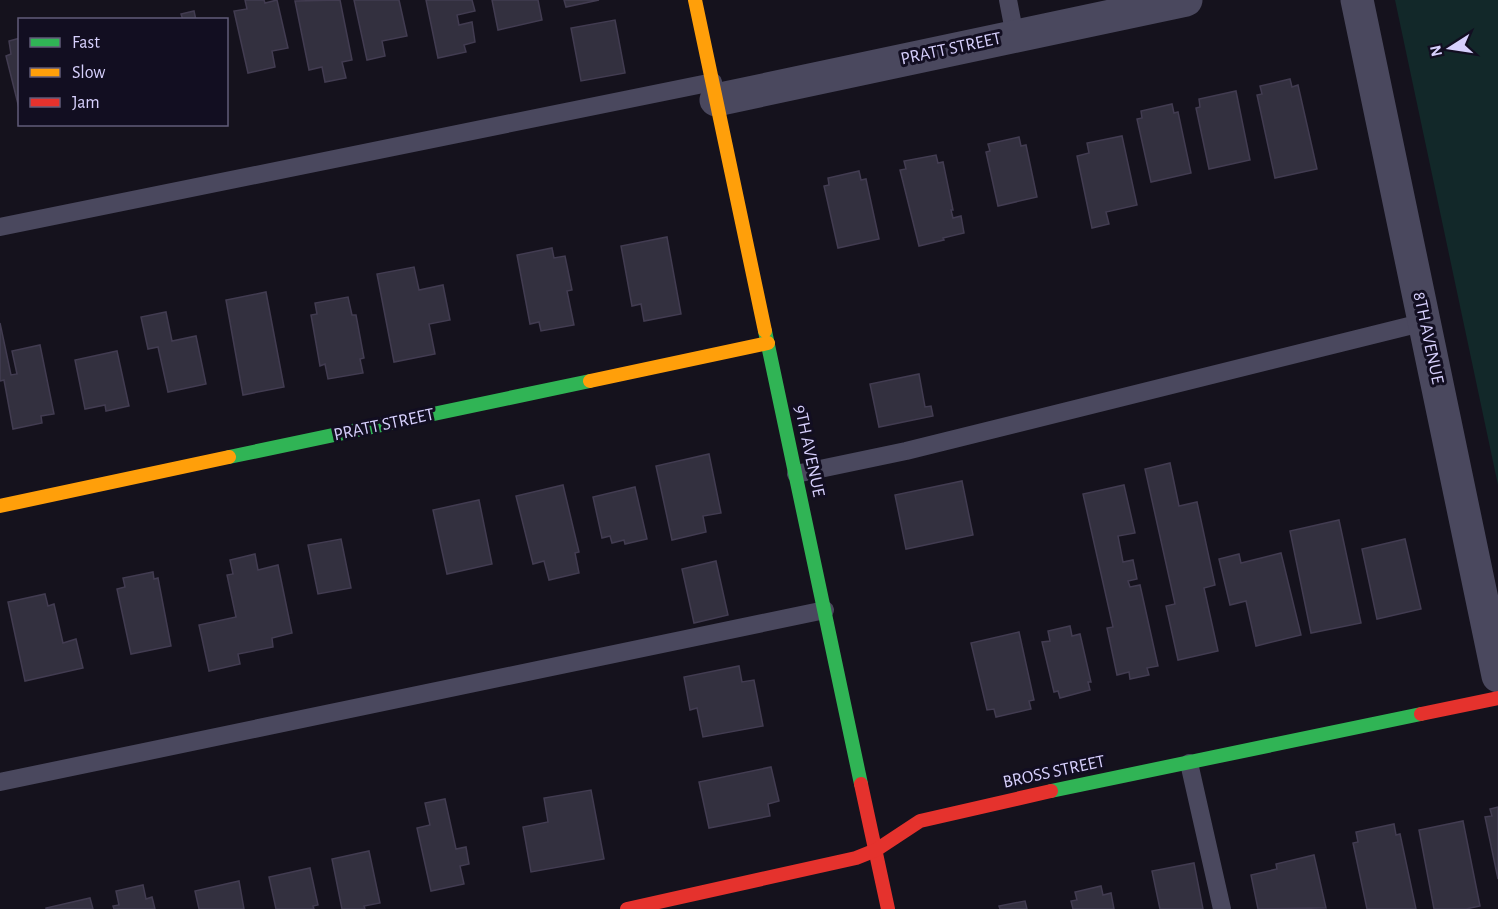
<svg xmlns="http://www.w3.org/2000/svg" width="1498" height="909" viewBox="0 0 1498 909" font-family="'Alegreya Sans',sans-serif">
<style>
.green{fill:#122829}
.building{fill:#33303f;stroke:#423c51;stroke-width:1.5}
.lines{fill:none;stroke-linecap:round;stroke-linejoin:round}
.lane{stroke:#4a485e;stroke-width:18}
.street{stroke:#4a485e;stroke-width:33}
.fast{stroke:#30b455;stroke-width:14}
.slow{stroke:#ff9f0a;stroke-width:14}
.jam{stroke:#e5322d;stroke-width:14}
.labels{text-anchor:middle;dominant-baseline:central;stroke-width:6;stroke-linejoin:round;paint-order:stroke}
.street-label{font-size:18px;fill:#d7d0fd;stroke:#120e21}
</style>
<rect width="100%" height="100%" fill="#15121d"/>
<!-- green -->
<polygon class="green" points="1395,0 1498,0 1498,485"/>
<!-- building -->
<g class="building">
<polygon points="245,0 264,0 265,3 277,0 288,48 272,51 275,67 248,73 234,11 247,9"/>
<polygon points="340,0 352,60 342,62 346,78 325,82 322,67 309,70 295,1"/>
<polygon points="354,0 399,0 407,36 382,41 385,56 367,60"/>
<polygon points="426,0 472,0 475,11 457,15 459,25 472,22 475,42 464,45 466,52 438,58"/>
<polygon points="492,0 538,0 542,20 498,30"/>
<polygon points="564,0 599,0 566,7"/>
<polygon points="194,11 196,20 183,20 181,14"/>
<polygon points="615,20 625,73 581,81 571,28"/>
<polygon points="20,38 20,112 6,56 11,54 9,41"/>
<polygon points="1290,79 1292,87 1298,85 1317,169 1275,178 1257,95 1262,94 1260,86"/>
<polygon points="1236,91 1250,160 1209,169 1196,108 1200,107 1199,99"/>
<polygon points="1172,104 1174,113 1178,112 1191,173 1151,182 1137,119 1142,118 1141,111"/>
<polygon points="1122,136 1137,205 1106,212 1109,224 1092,228 1077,156 1089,153 1087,143"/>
<polygon points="1019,137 1021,146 1026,145 1037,197 998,206 986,152 990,151 988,144"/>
<polygon points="936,155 938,163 943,162 953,210 951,210 953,218 961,216 964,233 943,238 944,240 919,246 900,170 906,169 904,161"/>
<polygon points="859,171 861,180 866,179 879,239 838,248 824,186 829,185 828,178"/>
<polygon points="667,237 681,314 644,321 641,304 632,306 621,246"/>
<polygon points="552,248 554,258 565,256 572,290 567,291 574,325 541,331 539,322 530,324 517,255"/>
<polygon points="414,267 419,290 443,285 450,320 429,324 435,354 394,362 377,274"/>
<polygon points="266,292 284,387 243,395 226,300"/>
<polygon points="348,297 352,315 356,315 364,358 360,359 363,373 328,379 325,364 320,366 311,315 317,314 315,303"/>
<polygon points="166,312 172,341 196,336 206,384 168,392 158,347 148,349 141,317"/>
<polygon points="0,323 11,375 17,374 12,351 40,345 54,414 41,416 42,423 13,429 4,380 0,381"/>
<polygon points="117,351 129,406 106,411 105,405 85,409 75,360"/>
<polygon points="919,374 925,407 931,406 933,416 879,427 870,384"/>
<polygon points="709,454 721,513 703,516 706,532 672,540 656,466"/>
<polygon points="1170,463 1179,506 1197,502 1215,585 1204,588 1218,651 1178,660 1166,606 1175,604 1145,469"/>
<polygon points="962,481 973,535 906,549 895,495"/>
<polygon points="563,485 579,552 575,553 579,573 549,580 544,561 533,564 516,496"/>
<polygon points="1124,485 1135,533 1118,536 1123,562 1133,560 1137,579 1128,581 1130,587 1140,585 1158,666 1147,668 1149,675 1130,679 1129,672 1117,675 1107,628 1113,627 1083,494"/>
<polygon points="635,487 647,539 625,544 624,540 612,543 610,536 602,538 593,497"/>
<polygon points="479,500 492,564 447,574 433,510"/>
<polygon points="1339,520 1361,623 1311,633 1290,531"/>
<polygon points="341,539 351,588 318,594 308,545"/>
<polygon points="1405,539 1421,609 1377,619 1362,549"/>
<polygon points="1281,553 1301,635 1256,646 1246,601 1230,605 1219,559 1239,554 1241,563"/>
<polygon points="255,554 258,570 278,565 292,633 272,638 273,647 238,654 240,664 209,671 199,625 236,617 227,575 233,574 230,560"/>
<polygon points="716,561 728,615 694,623 682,569"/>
<polygon points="153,572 154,579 158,578 171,646 131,654 117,589 125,587 123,578"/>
<polygon points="45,594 48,606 54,604 63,643 76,639 83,668 25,681 8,602"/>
<polygon points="1070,626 1072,636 1080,634 1091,682 1088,682 1090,690 1060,698 1058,691 1054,692 1042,642 1050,641 1048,631"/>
<polygon points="1019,632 1034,700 1029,701 1031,709 996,717 994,709 987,710 971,643"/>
<polygon points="739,666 742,682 754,680 763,726 703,737 697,708 690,710 684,677"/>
<polygon points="771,767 779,801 768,804 770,816 709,828 699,782"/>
<polygon points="591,790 604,859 531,872 523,827 548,822 544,798"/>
<polygon points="445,799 456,849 466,847 469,864 460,866 464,884 431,891 417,828 430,825 425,803"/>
<polygon points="1498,807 1498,879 1485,817 1492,816 1490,809"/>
<polygon points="1463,821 1480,906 1466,909 1434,909 1419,830"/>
<polygon points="1394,824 1396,835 1400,834 1416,909 1367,909 1353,843 1358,842 1356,832"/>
<polygon points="369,851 380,903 364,906 365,909 342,909 332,859"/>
<polygon points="1314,855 1326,908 1258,909 1251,875 1277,869 1276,864"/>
<polygon points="1194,863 1203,909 1160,909 1152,871"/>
<polygon points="310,868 318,905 313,906 314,909 276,909 269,877"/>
<polygon points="239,881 244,909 199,909 195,891"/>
<polygon points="143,885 146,899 152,897 155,909 114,909 113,906 119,905 116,891"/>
<polygon points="1101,886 1103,895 1111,893 1114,909 1073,909 1071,901 1077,900 1075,892"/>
<polygon points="90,898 93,909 46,909 46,908"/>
<polygon points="1025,901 1027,909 1000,909 999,906"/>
</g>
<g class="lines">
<!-- lane -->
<g class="lane">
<polyline points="1008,0 1015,36"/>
<polyline points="0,227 713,82"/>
<polyline points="796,474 906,451 1425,322"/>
<polyline points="1189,763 1222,909"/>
<polyline points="0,782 825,610"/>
</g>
<!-- street -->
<g class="street">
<polyline points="1357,0 1498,676"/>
<polyline points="716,100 1186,0"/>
</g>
<!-- fast -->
<g class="fast">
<polyline points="765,331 861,784"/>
<polyline points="229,457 590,381"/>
<polyline points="1051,791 1421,714"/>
</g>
<!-- slow -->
<g class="slow">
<polyline points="695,0 765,331"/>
<polyline points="590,381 768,343"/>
<polyline points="0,506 229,457"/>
</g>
<!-- jam -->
<g class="jam">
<polyline points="1421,714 1498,698"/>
<polyline points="861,784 888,909"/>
<polyline points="627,909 856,858 876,850 920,821 1051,791"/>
</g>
</g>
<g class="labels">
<!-- street labels -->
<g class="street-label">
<text transform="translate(951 49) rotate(-12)">PRATT STREET</text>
<text transform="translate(1428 338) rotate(78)">8TH AVENUE</text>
<text transform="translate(384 425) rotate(-12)">PRATT STREET</text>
<text transform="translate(809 451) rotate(78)">9TH AVENUE</text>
<text transform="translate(1054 772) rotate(-12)">BROSS STREET</text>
</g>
</g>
<!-- legend -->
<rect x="18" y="18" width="210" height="108" fill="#120e21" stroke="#615c79" stroke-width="1.5"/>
<rect x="30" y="38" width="30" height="9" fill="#30b455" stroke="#615c79" stroke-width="1.5"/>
<text x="72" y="48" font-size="18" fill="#d7d0fd">Fast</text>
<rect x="30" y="68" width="30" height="9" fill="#ff9f0a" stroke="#615c79" stroke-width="1.5"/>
<text x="72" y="78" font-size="18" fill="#d7d0fd">Slow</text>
<rect x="30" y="98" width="30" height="9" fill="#e5322d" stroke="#615c79" stroke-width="1.5"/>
<text x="72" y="108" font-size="18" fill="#d7d0fd">Jam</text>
<!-- north arrow -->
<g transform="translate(1450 48) rotate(258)" stroke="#120e21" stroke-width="4.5" paint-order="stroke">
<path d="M0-4.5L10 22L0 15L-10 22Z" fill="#d7d0fd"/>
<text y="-9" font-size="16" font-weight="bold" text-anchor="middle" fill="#d7d0fd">N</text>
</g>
</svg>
